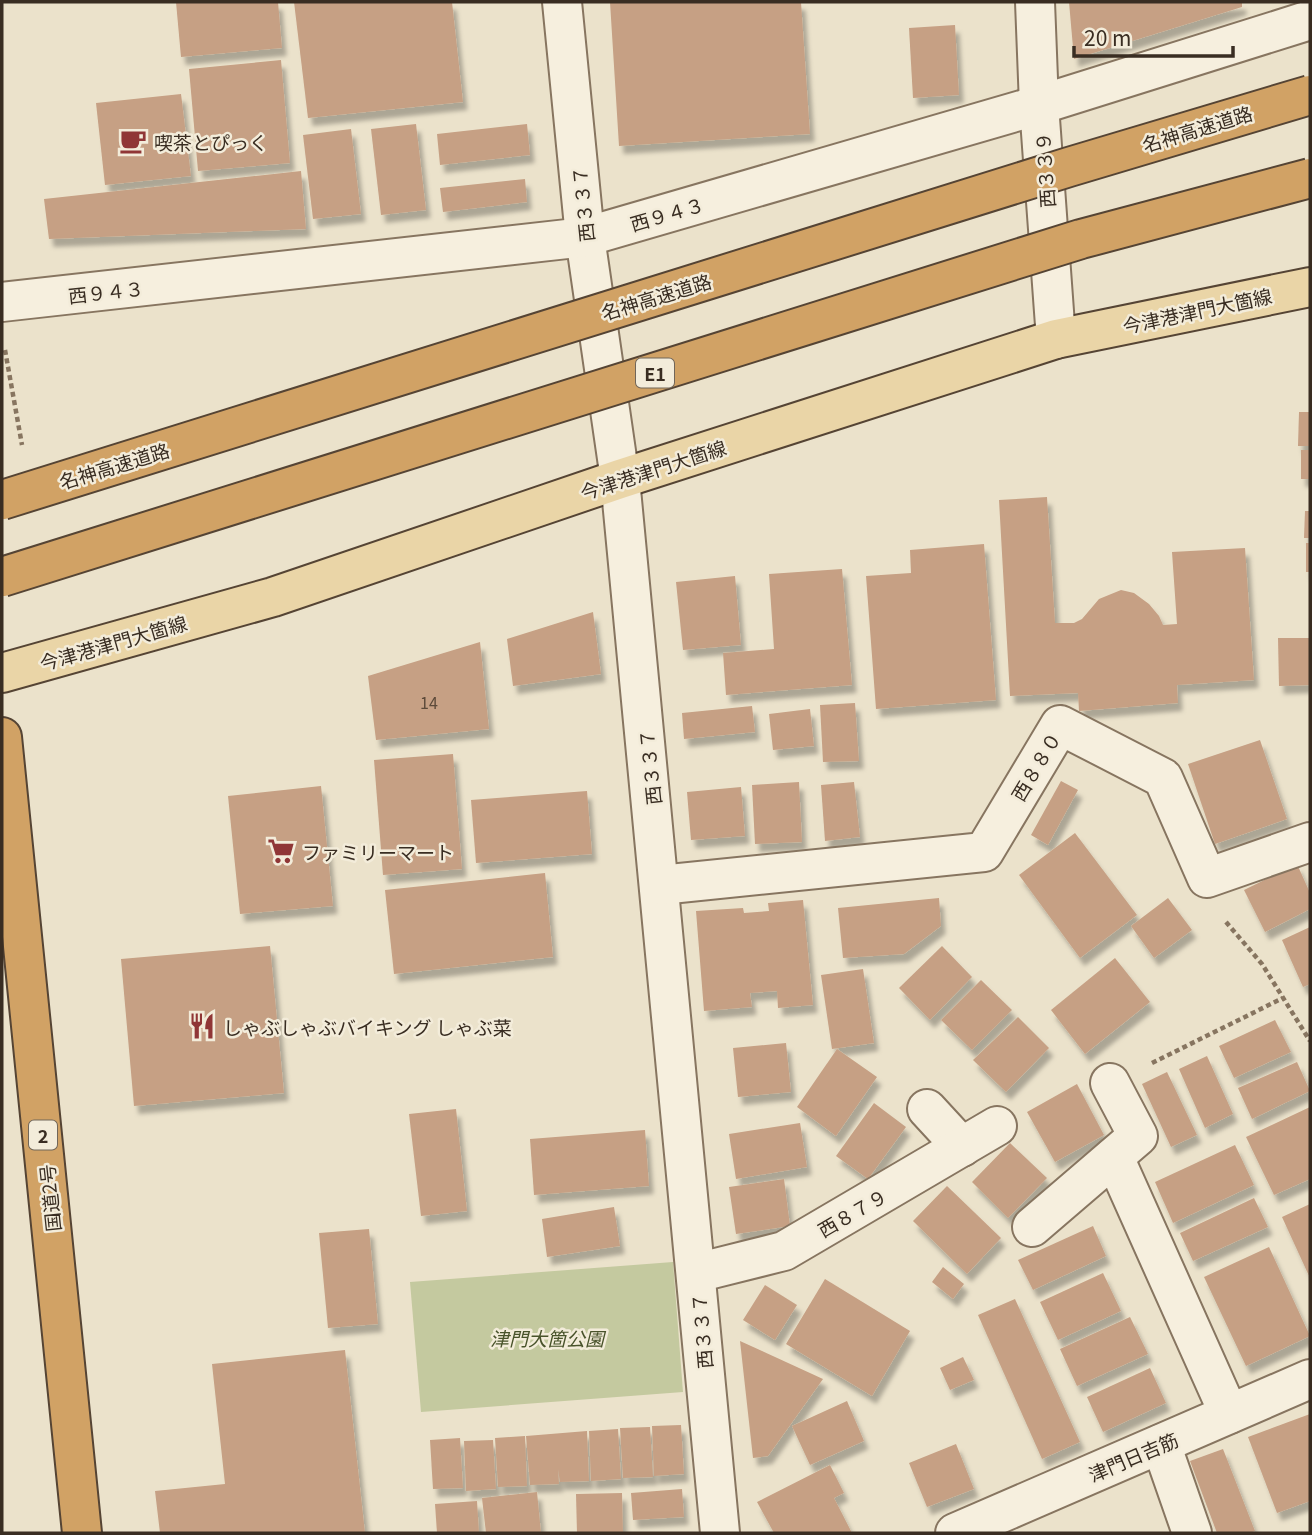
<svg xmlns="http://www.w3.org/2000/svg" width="1312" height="1535" viewBox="0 0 1312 1535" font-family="Georgia,'Noto Sans JP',serif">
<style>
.green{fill:#c4c99f}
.building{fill:#c6a084;filter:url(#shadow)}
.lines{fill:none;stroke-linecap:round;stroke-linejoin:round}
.minor-casing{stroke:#877560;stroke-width:42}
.major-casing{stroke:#554434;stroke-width:42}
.highway-casing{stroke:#554434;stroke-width:42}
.path{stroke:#877560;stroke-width:4.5;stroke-dasharray:5 3.5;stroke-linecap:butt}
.minor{stroke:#f6efde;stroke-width:38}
.major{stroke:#ead5a7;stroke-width:38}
.highway{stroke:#d1a265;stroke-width:38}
.highway-bridge-casing{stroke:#554434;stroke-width:42;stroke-linecap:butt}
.highway-bridge{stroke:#d1a265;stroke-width:38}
.labels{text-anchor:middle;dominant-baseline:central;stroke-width:5;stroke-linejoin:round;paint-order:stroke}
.number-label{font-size:16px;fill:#5c4a3a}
.shield{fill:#f3ecda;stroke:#716659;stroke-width:2}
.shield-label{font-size:18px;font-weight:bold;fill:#392d22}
.street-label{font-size:19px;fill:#392d22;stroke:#f3ecda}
.poi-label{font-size:19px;fill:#392d22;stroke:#f3ecda;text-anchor:start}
.park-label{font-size:19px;font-style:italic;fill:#49532b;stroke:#f3ecda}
</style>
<defs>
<filter id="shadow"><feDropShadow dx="4.5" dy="8" stdDeviation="2" flood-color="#0004"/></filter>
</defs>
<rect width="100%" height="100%" fill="#ebe2cb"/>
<!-- green -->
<polygon class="green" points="673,1262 683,1392 421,1412 410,1282"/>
<!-- building -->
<g class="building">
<polygon points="176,2 278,2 282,48 181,57"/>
<polygon points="294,2 452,2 463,102 308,118"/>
<polygon points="610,2 801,2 810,134 619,146"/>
<polygon points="1069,2 1242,2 1242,7 1074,59"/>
<polygon points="955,25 959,95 913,98 909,28"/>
<polygon points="281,60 290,163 198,171 189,69"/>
<polygon points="181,94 191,176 105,185 96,103"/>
<polygon points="416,124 426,210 381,215 371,129"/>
<polygon points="527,124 530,155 440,165 437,134"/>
<polygon points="351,129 361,214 313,219 303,135"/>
<polygon points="301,171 306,229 49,239 44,199"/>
<polygon points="525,179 527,202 443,212 440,188"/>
<polygon points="1299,412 1310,412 1310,446 1298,446"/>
<rect x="1301" y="450" width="9" height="29"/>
<polygon points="1047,497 1055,623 1074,623 1082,619 1099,599 1121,590 1134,593 1149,604 1159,616 1163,625 1177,624 1172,552 1245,548 1254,680 1177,685 1178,703 1079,711 1078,693 1010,696 999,500"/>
<polygon points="1305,511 1310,511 1310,538 1304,538"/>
<rect x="1306" y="543" width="4" height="29"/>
<polygon points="984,544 996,700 876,709 866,576 911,573 910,550"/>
<polygon points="842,569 852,685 726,695 723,653 774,649 769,574"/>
<polygon points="735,576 741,645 683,650 676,582"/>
<polygon points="593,612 601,674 513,686 507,639"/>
<polygon points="1278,638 1310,638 1310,685 1279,686"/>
<polygon points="480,642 489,729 376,740 368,676"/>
<polygon points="855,703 859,761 823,762 820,705"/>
<polygon points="752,706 755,732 684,739 682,713"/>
<polygon points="810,709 814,746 773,750 769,714"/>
<polygon points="1260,740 1287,819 1215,844 1188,764"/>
<polygon points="453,754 462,869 383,875 374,760"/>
<polygon points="1061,781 1078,790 1048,845 1031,835"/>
<polygon points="799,782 802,842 755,844 752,785"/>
<polygon points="854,782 860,837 825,841 821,785"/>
<polygon points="321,786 333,906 240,914 228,796"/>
<polygon points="741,787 745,836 691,840 687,792"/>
<polygon points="587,791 592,854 476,863 471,800"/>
<polygon points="1075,833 1137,915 1080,958 1019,875"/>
<polygon points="1297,864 1310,893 1310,909 1265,932 1244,890"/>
<polygon points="545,873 553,957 394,974 385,890"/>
<polygon points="939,898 941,926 904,954 843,958 838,908"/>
<polygon points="1168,898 1192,930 1154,958 1131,926"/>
<polygon points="803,900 813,1005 778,1008 777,991 750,993 752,1007 704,1011 696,911 743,908 744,913 769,911 768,903"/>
<polygon points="1310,927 1310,984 1303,987 1282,940"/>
<polygon points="270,946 284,1093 134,1106 121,959"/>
<polygon points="942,946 972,977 930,1020 899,988"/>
<polygon points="1115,958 1150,1002 1085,1054 1051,1010"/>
<polygon points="863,969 874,1043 832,1049 821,975"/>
<polygon points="981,980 1012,1010 972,1050 941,1020"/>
<polygon points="1018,1017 1049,1048 1006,1092 973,1060"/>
<polygon points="1275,1020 1291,1052 1234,1078 1219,1046"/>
<polygon points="786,1043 791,1092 738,1097 733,1048"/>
<polygon points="837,1049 877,1077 836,1136 797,1107"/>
<polygon points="1207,1056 1233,1114 1205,1128 1179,1069"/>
<polygon points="1297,1062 1310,1091 1252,1119 1238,1088"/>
<polygon points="1167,1072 1197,1135 1171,1147 1142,1084"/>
<polygon points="1077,1084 1104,1135 1055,1162 1027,1112"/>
<polygon points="874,1103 906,1127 868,1179 836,1156"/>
<polygon points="1310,1107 1310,1179 1274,1195 1246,1137"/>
<polygon points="456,1109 467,1211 421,1216 409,1114"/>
<polygon points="800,1123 807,1167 736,1179 729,1134"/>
<polygon points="645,1130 649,1186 534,1195 530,1139"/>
<polygon points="1010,1143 1047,1178 1008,1218 972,1182"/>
<polygon points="1235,1145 1254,1185 1173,1223 1155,1182"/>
<polygon points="784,1179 790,1226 736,1234 729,1187"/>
<polygon points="947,1186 1001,1238 967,1274 913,1221"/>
<polygon points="1254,1198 1268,1227 1193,1261 1180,1233"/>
<polygon points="1310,1204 1310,1278 1282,1217"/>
<polygon points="614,1207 620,1246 547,1257 542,1219"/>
<polygon points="1093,1226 1106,1256 1033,1290 1018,1260"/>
<polygon points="369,1229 378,1324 328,1328 319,1233"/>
<polygon points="1269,1247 1310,1336 1246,1366 1204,1277"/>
<polygon points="943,1267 964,1284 953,1299 932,1282"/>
<polygon points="1103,1273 1121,1311 1058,1340 1040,1302"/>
<polygon points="825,1279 910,1331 872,1396 786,1344"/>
<polygon points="765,1285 797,1305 775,1340 743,1320"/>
<polygon points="1015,1299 1080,1442 1042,1459 978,1315"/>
<polygon points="1130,1317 1148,1354 1077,1386 1060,1349"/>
<polygon points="740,1341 823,1379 768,1456 753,1458"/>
<polygon points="345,1350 365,1533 160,1533 155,1491 225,1484 212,1364"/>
<polygon points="963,1357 974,1380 950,1390 940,1368"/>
<polygon points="1150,1368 1166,1403 1103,1432 1087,1397"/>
<polygon points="847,1401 864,1441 810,1465 792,1426"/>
<polygon points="1310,1414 1310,1501 1277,1513 1248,1437"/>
<polygon points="681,1425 684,1474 654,1476 652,1426"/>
<polygon points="650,1427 653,1477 623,1478 620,1428"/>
<polygon points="618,1429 621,1479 591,1481 589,1431"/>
<polygon points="587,1431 589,1481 560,1482 558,1469 559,1484 530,1485 526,1436"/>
<polygon points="525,1436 527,1486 498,1487 495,1438"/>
<polygon points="460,1438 463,1488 433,1489 430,1440"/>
<polygon points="493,1440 496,1489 466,1491 464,1441"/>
<polygon points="956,1444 974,1489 927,1507 909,1463"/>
<polygon points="1223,1449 1255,1531 1249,1533 1217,1533 1190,1461"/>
<polygon points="830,1465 844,1493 834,1498 852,1533 774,1533 757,1502"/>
<polygon points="682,1489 684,1517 633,1520 631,1493"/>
<polygon points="537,1492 541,1533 486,1533 482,1498"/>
<polygon points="622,1493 623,1533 577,1533 576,1494"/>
<polygon points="477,1501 479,1533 437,1533 435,1504"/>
</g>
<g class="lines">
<!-- minor casing -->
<g class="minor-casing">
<g id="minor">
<polyline points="562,2 585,237 620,479 720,1533"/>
<polyline points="1035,2 1039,105 1056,339"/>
<polyline points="2,302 585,237 1039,105 1310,20"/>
<polyline points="660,885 984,852 1060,725 1163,778 1207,878 1310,842"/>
<polyline points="927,1109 962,1147"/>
<polyline points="1114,1157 1229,1414"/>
<polyline points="1032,1227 1138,1136 1110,1083"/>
<polyline points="696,1273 784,1251 997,1126"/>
<polyline points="1161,1444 1192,1533"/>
<polyline points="955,1533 1310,1379"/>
</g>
</g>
<!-- major casing -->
<g class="major-casing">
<polyline id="major" points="2,673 273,597 620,479 1056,339 1310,287"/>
</g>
<!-- highway casing -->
<g class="highway-casing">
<polyline id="highway" points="2,737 82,1533"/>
</g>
<!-- path -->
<g class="path">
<polyline points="5,350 22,445"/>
<polyline points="1226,922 1262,964 1310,1041"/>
<polyline points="1152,1063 1283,998"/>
</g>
<!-- minor -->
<use href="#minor" class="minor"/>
<!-- major -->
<use href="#major" class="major"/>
<!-- highway -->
<use href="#highway" class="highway"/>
<!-- highway-bridge casing -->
<g class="highway-bridge-casing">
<g id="highway-bridge">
<polyline points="2,500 1069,167 1310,95"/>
<polyline points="2,577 1081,239 1310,178"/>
</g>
</g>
<!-- highway-bridge -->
<use href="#highway-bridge" class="highway-bridge"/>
</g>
<!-- icons -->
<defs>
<g id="cafe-bare" transform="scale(2.1)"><path d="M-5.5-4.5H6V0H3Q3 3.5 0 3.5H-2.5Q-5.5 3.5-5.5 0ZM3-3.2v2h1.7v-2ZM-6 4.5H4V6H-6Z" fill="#903636" stroke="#f3ecda" stroke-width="2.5" paint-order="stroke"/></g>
<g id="supermarket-bare" transform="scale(2.1)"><path d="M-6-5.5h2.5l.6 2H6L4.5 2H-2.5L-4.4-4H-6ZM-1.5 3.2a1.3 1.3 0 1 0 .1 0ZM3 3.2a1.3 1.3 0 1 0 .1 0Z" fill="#903636" stroke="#f3ecda" stroke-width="2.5" paint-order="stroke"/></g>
<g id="restaurant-bare" transform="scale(2.1)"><path d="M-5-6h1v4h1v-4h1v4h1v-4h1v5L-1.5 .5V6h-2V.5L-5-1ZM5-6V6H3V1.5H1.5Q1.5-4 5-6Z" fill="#903636" stroke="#f3ecda" stroke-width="2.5" paint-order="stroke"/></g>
</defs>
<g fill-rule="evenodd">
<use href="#cafe-bare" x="133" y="141"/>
<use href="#supermarket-bare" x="281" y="851"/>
<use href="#restaurant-bare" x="202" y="1026"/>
</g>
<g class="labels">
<!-- number labels -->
<g class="number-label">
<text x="429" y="702">14</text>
</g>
<!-- shield labels -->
<g class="shield">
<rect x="636" y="358.5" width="38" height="29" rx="5"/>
<rect x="29" y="1120.5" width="28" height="29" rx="5"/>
</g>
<g class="shield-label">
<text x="655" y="373">E1</text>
<text x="43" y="1135">2</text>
</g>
<!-- street labels -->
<g class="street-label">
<text transform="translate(1197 128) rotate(-17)">名神高速道路</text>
<text transform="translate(1044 170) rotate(-94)">西３３９</text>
<text transform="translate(582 204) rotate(-96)">西３３７</text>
<text transform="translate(667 213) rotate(-16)">西９４３</text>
<text transform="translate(106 291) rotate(-6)">西９４３</text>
<text transform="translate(656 296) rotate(-17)">名神高速道路</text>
<text transform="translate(1197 310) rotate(-12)">今津港津門大箇線</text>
<text transform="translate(114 465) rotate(-17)">名神高速道路</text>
<text transform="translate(653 469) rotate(-18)">今津港津門大箇線</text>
<text transform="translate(113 642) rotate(-16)">今津港津門大箇線</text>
<text transform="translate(1035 766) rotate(-59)">西８８０</text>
<text transform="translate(649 767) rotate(-96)">西３３７</text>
<text transform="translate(49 1198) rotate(-96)">国道2号</text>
<text transform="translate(852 1212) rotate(-30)">西８７９</text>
<text transform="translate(701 1331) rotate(-95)">西３３７</text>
<text transform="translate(1133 1456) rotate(-23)">津門日吉筋</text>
</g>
<!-- poi labels -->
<g class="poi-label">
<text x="154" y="141">喫茶とぴっく</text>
<text x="302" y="851">ファミリーマート</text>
<text x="223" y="1026">しゃぶしゃぶバイキング しゃぶ菜</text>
</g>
<!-- park labels -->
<g class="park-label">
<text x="547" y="1337">津門大箇公園</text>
</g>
</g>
<!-- border -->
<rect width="1312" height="1535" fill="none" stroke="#392d22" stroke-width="7"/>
<!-- scale -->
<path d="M1074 46v10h159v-10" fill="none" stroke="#392d22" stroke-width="3.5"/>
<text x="1084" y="46" font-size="21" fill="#392d22" stroke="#f3ecda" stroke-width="5" paint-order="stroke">20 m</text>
</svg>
